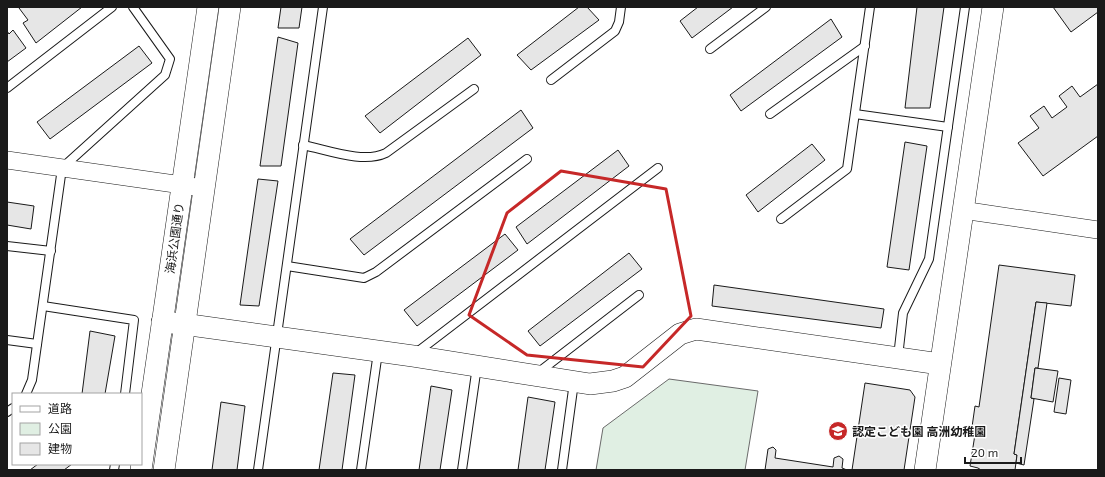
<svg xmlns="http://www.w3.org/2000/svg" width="1105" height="477" viewBox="0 0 1105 477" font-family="'Exo 2','Noto Sans JP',sans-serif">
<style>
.green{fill:#e0efe3;stroke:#6a6a6a}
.building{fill:#e6e6e6;stroke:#1a1a1a}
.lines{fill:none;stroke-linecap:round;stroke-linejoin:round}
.service-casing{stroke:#1a1a1a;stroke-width:10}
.minor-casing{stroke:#1a1a1a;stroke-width:18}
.tertiary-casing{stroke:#1a1a1a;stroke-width:22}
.service{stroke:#fff;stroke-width:8}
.minor{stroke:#fff;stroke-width:17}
.tertiary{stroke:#fff;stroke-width:21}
.marked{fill:none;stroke:#c62828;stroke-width:3;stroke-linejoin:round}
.labels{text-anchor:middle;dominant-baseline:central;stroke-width:3;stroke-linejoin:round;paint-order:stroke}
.street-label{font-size:12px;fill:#1a1a1a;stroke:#fff}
.poi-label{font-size:12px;font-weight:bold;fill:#1a1a1a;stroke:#fff;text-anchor:start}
</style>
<rect width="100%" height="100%" fill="#fff"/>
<!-- green -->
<polygon class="green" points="669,379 758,391 745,470 596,470 603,428"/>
<!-- building -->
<g class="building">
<polygon points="21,7 82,7 36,43 23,23 28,20 19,8"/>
<polygon points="281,7 302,7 299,28 278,28"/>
<polygon points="579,7 587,7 599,20 531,70 517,55"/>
<polygon points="698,7 733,7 692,38 680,21"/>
<polygon points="917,7 944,7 930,108 905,108"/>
<polygon points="1053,7 1098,7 1098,12 1071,32"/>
<polygon points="831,19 842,37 741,111 730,95"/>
<polygon points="13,30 26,48 7,62 7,31 9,34"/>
<polygon points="278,37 298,43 281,166 260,166"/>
<polygon points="468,38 481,55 380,133 365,116"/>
<polygon points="139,46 152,63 50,139 37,122"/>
<polygon points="1098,84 1098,136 1043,176 1018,143 1039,128 1030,116 1044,106 1052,118 1067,107 1059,96 1072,86 1080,97"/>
<polygon points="521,110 533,128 364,255 350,239"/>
<polygon points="905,142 927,146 909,270 887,267"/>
<polygon points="812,144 825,160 758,212 746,195"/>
<polygon points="618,150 629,166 527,244 516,227"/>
<polygon points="258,179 278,181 259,306 240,305"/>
<polygon points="7,202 34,206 31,229 7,225"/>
<polygon points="505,234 518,250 417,326 404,310"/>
<polygon points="629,253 642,269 540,346 528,331"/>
<polygon points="999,265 1075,275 1071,306 1036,302 1014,454 1017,455 1015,470 981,470 978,468 970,466 976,428 972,427 975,406 979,407"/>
<polygon points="714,285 884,309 881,328 712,306"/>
<polygon points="1036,302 1047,303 1038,368 1035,368 1031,398 1034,399 1024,465 1016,463 1017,455 1014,454"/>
<polygon points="90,331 115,336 105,394 82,394"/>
<polygon points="1035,368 1058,371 1053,402 1031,398"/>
<polygon points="333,373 355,375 342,470 319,470"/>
<polygon points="1059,378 1071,380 1066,414 1054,412"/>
<polygon points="865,383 910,390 915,397 904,470 852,470"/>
<polygon points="431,386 452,390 440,470 419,470"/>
<polygon points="528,397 555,402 545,470 518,470"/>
<polygon points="221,402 245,406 237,470 212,470"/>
<polygon points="773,447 776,450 775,458 833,467 834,458 839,456 843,459 842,468 847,470 765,470 768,449"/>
<polygon points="38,464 72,464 64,470 30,470"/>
</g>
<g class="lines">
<!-- service casing -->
<g class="service-casing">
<g id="service">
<polyline points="710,49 766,7"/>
<polyline points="551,80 615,31 619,22 621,7"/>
<polyline points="7,88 112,7"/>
<polyline points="770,114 865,46"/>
<polyline points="855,114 948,127"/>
<path d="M303,145C328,150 363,164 386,153L474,89"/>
<polyline points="781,219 847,169 870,7"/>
<polyline points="7,246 51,251"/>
<polyline points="287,266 364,278 376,272 527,159"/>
<polyline points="43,306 134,320 125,394"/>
<polyline points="7,340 37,344"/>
<polyline points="416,353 658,168"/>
<polyline points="898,357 903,313 929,259 965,7"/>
<polyline points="539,372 639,295"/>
<polyline points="26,394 32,380 62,168 165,75 170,59 133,7"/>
<polyline points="7,412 13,408"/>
<polyline points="114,470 115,464"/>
<polyline points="258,470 323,7"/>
<polyline points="361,470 378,352"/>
<polyline points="462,470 477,366"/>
<polyline points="562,470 574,382"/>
</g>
</g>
<!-- minor casing -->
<g class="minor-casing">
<g id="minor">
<polyline points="7,160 203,188"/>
<polyline points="962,210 1098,230"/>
</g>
</g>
<!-- tertiary casing -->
<g class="tertiary-casing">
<g id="tertiary">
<polyline points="162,322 183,324 413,356 590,384 613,381 625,377 680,334 696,329 940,364"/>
<polyline points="141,470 208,7"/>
<polyline points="164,470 230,7"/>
<polyline points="925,470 993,7"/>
</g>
</g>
<!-- service -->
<use href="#service" class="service"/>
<!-- minor -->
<use href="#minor" class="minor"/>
<!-- tertiary -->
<use href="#tertiary" class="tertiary"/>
</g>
<!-- marked area -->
<path class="marked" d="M561,171L666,189L691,316L643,367L527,355L469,315L507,213Z"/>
<!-- icons -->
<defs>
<g id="school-disc" transform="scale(1)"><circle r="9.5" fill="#c62828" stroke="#fff"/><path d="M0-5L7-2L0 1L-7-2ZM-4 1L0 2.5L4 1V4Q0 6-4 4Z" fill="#fff"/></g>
</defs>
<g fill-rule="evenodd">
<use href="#school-disc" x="838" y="431"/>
</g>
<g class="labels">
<!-- street labels -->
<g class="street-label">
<text transform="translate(174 238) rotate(-82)">海浜公園通り</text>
</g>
<!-- poi labels -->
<g class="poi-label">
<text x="852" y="431">認定こども園 高洲幼稚園</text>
</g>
</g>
<!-- border -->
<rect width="1105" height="477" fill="none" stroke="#1a1a1a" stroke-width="16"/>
<!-- legend -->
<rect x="12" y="393" width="130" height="72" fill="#ffffff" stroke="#a3a3a3"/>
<rect x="20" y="406" width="20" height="6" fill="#ffffff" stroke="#a3a3a3"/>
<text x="48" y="413" font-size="12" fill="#1a1a1a">道路</text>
<rect x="20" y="423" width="20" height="12" fill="#e0efe3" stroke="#a3a3a3"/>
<text x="48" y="433" font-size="12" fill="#1a1a1a">公園</text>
<rect x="20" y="443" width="20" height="12" fill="#e6e6e6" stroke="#a3a3a3"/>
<text x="48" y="453" font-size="12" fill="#1a1a1a">建物</text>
<!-- scale -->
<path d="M965 457v6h56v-6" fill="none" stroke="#1a1a1a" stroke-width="2"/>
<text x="971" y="457" font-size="12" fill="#1a1a1a" stroke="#ffffff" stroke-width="3" paint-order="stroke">20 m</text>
</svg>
